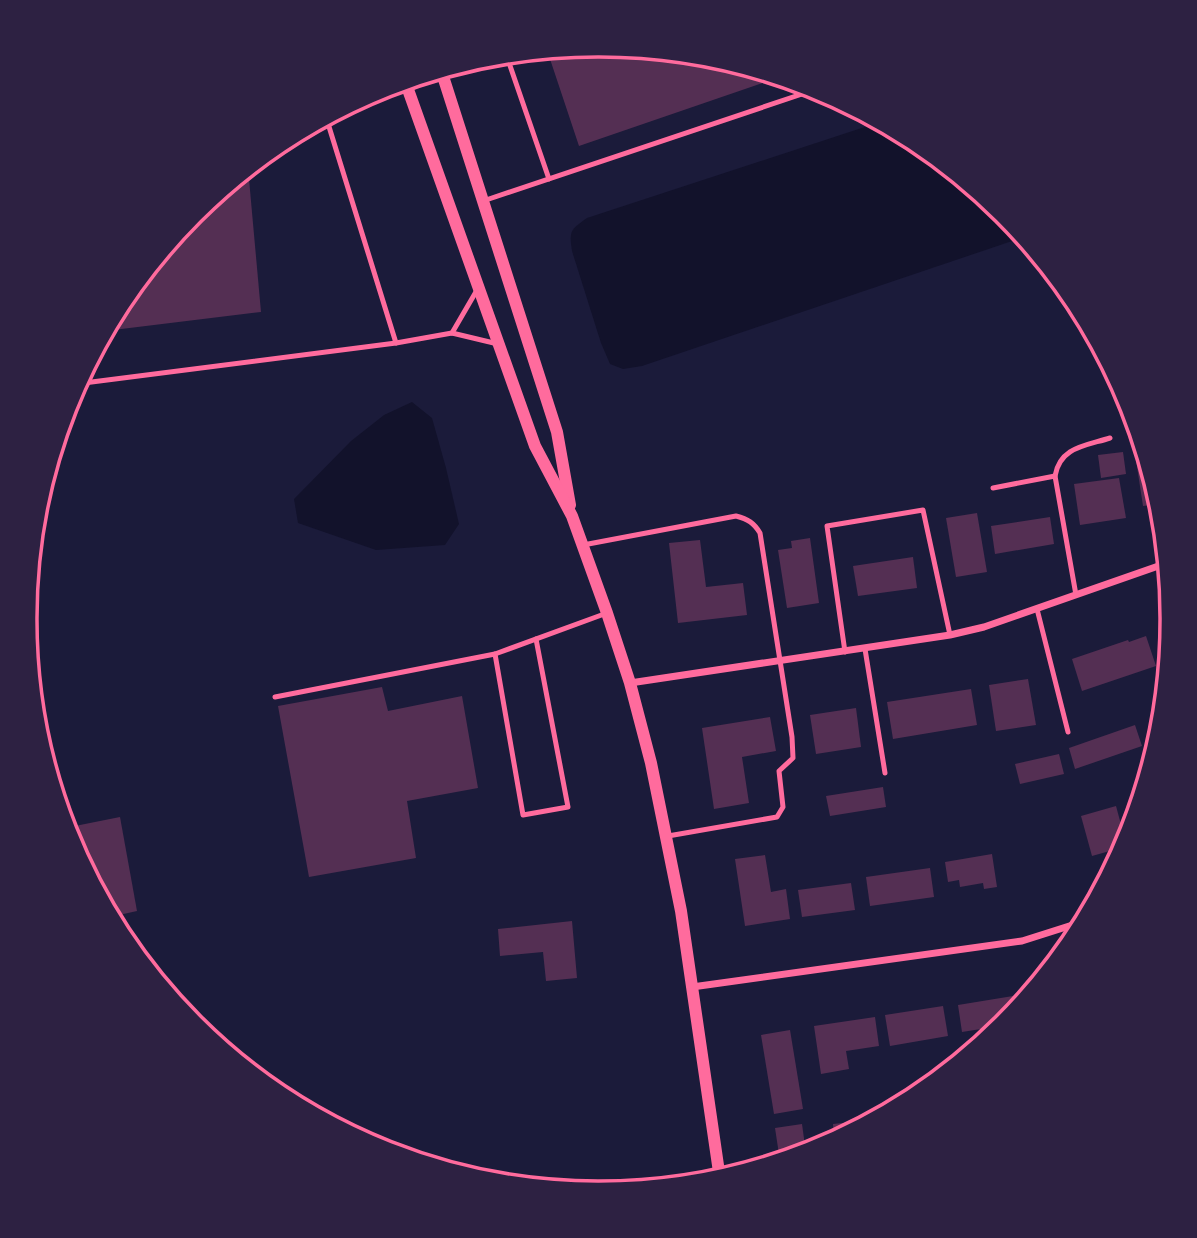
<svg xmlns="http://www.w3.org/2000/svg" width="1197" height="1238" viewBox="0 0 1197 1238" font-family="'Libre Baskerville',serif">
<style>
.water{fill:#12122b}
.building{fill:#542f53}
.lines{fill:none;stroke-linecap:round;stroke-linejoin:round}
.service{stroke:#ff6b9d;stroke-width:5}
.minor{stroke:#ff6b9d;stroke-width:7}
.tertiary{stroke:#ff6b9d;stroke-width:12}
.rim{fill:none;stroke:#ff6b9d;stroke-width:3.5}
</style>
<rect width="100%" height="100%" fill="#1b1b3a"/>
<!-- water -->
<g class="water">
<path d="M880,122L918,142L1005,213L1024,237L642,366L623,369L610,364L601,343L572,251C569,231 570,230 587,218Z"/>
<polygon points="412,402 432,418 446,468 459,524 445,545 376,550 298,523 294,499 351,441 384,415"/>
</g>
<!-- building -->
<g class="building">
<polygon points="599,45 711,56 780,77 579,146 547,50"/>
<polygon points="248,168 261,312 105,331 121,300 193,213"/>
<polygon points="1123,452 1126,474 1101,478 1098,455"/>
<polygon points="1147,458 1160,504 1143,506 1136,460"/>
<polygon points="1119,478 1126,518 1080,525 1074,484"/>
<polygon points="977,513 987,572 956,577 946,518"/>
<polygon points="1050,517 1054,544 995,554 991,526"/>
<polygon points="810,538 819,603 787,608 778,550 792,548 791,541"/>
<polygon points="700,540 706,587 743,583 747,615 678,623 669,543"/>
<polygon points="913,557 917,588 858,596 853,566"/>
<polygon points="1146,636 1156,666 1082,691 1072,659 1128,640 1129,642"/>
<polygon points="1028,679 1036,725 996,731 989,685"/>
<polygon points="382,687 388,711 462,696 478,788 407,801 416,858 309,877 278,706"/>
<polygon points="971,689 977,725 893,739 887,702"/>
<polygon points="856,708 861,747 816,754 810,715"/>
<polygon points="770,717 776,751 742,757 749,803 714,809 702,728"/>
<polygon points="1135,725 1142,746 1075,769 1069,748"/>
<polygon points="1059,754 1064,774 1020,784 1015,764"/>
<polygon points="883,787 886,807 830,816 826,796"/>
<polygon points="1116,806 1126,843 1124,847 1092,856 1081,816"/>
<polygon points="120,817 137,911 110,917 68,838 65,828"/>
<polygon points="992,854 997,887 984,889 983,883 960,887 959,880 948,882 945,862"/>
<polygon points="765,855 771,892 786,889 790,919 745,926 735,859"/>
<polygon points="930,868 934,897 870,906 866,877"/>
<polygon points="851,883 855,910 802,917 798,890"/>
<polygon points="572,921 577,978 546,981 543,952 500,956 498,929"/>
<polygon points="1013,996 1015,1012 1004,1025 991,1036 982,1037 981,1029 962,1032 958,1005"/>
<polygon points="943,1006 948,1036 890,1046 885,1015"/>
<polygon points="875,1017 879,1046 846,1051 849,1069 821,1074 814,1026"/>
<polygon points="790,1030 803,1109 774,1114 761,1035"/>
<polygon points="852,1122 853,1131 834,1141 833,1124"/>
<polygon points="802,1124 806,1153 780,1161 775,1128"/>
</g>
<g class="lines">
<!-- service -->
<g class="service">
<polyline points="506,54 549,179"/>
<polyline points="326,117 396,343"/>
<polyline points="483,201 817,89"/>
<polyline points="452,333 477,290"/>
<polyline points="76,384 396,343 452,333 498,344"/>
<polyline points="1133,431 1138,430"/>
<polyline points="993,488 1055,476"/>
<path d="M583,545L736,516C748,519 754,523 760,533L792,737L793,758L779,771L783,807L777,817L668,836"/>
<path d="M1076,595L1055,476C1060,447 1085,446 1110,438"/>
<polyline points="1037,609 1068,732"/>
<polyline points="865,649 885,773"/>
<polyline points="845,652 827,526 923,510 950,635"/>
<polyline points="495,654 523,815 568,807 536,639"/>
<polyline points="275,697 495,654 607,613"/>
</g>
<!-- minor -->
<g class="minor">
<polyline points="630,683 950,635 984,627 1167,563"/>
<polyline points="692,987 1022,941 1085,921"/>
</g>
<!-- tertiary -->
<g class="tertiary">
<polyline points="441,70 557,432 570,505"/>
<polyline points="405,81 535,446 572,516 607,613 630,683 651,763 681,911 720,1179"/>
</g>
</g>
<!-- crop -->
<path d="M0 0H1197V1238H0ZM598 57H599A561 561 0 0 1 1160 618V620A561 561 0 0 1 599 1181H598A561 561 0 0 1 37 620V618A561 561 0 0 1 598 57Z" fill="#2d2142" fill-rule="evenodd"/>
<path class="rim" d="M598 57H599A561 561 0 0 1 1160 618V620A561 561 0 0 1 599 1181H598A561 561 0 0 1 37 620V618A561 561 0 0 1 598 57Z"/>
</svg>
